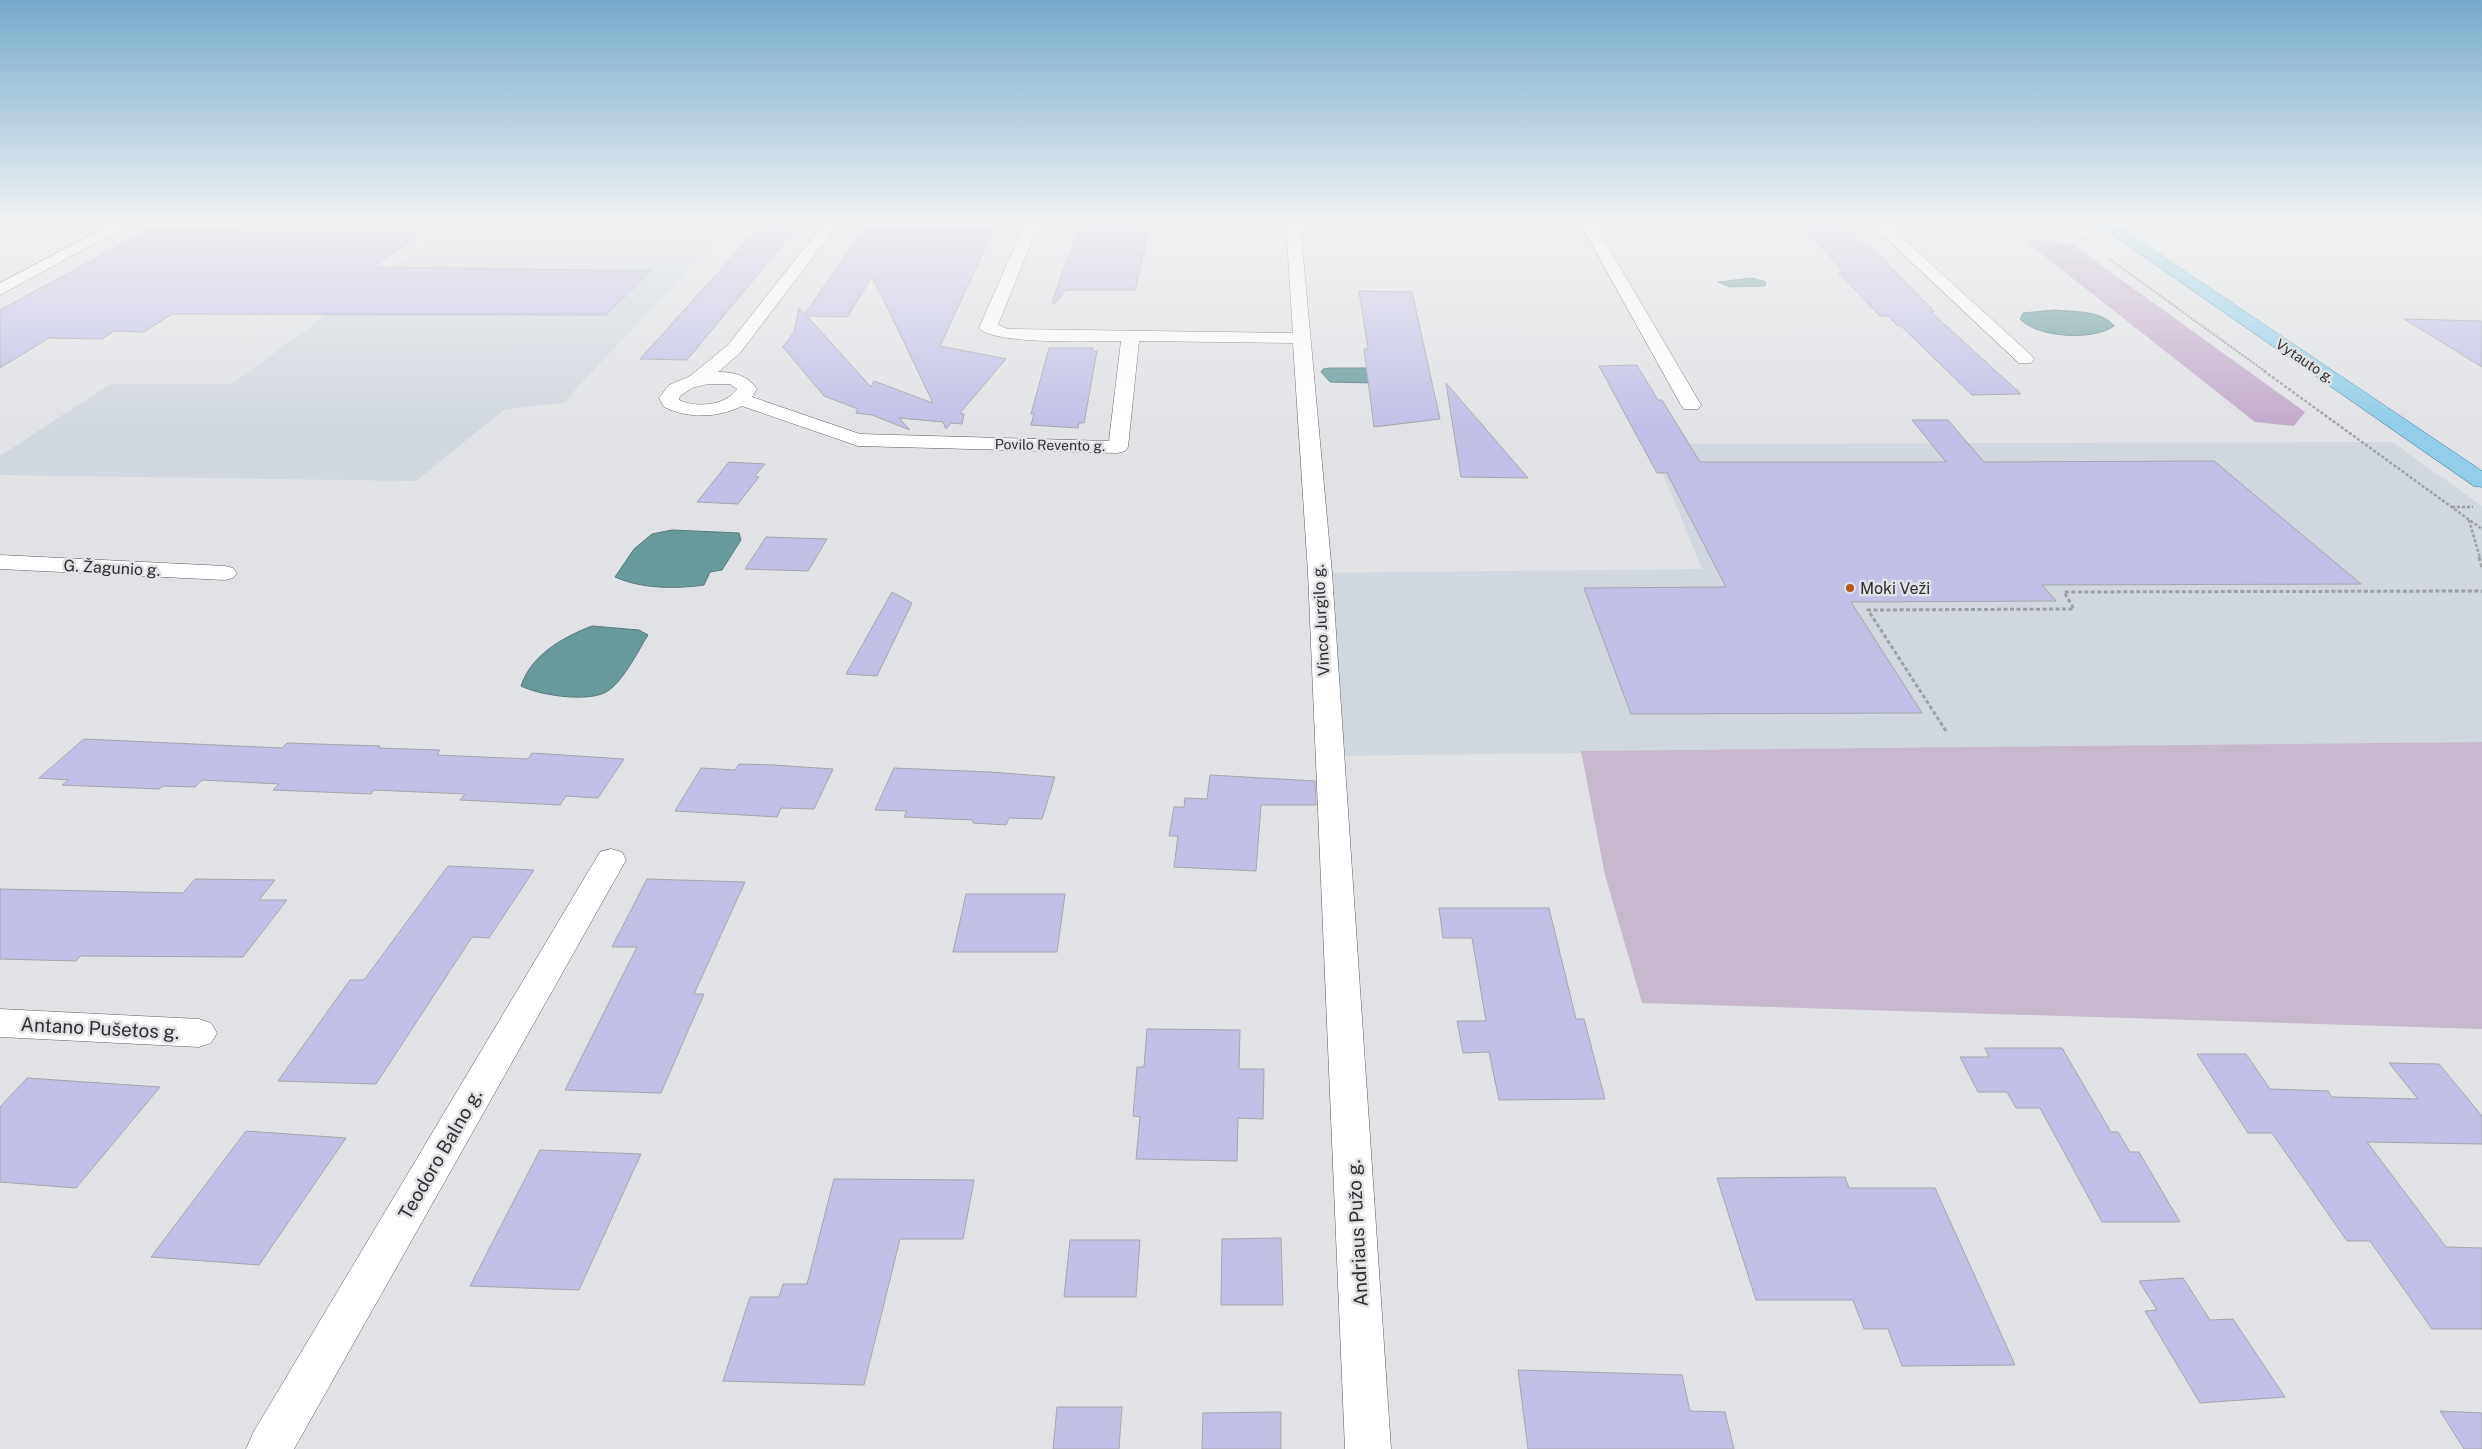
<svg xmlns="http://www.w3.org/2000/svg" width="2482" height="1449" viewBox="0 0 2482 1449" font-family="'Public Sans',sans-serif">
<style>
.built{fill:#d1d7df}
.green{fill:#c8b8cd}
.forest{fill:#c3abcb}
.water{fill:#689a9c;stroke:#577a7c}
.building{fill:#c2c0e6;stroke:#a6a6a9;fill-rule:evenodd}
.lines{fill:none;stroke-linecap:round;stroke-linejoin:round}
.street-casing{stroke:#5c5e60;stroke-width:1}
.primary-casing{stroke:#40819d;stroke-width:1}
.path-far2{stroke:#9ea0a2;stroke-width:2;stroke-dasharray:2.5 1;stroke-linecap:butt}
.path-far1{stroke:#9ea0a2;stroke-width:2.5;stroke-dasharray:3 2;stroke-linecap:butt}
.path{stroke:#9ea0a2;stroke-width:3;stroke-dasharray:4 2.5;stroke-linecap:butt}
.street{fill:#fff;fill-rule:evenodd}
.primary{fill:#92cee7;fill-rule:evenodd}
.poi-dot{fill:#b7531c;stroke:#e0e2e5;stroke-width:2}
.labels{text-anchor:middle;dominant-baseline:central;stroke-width:5;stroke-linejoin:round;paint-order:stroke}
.far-street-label{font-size:14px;fill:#303031;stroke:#e0e2e5}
.street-label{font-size:16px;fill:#303031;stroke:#e0e2e5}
.poi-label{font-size:16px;fill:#303031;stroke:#e0e2e5;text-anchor:start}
.near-street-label{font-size:19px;fill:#303031;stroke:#e0e2e5}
</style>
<rect width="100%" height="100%" fill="#e0e2e5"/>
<!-- built -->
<g class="built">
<polygon points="454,223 731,223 563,403 505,409 416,481 0,475 0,456 110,384 231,384"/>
<polygon points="2392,442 2482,506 2482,742 1329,756 1320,573 1702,569 1651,444"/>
</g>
<!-- green -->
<polygon class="green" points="2482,742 2482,1029 1642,1003 1605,875 1581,751"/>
<!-- forest -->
<polygon class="forest" points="2034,240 2073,245 2305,412 2294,426 2255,422 2028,243"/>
<!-- water -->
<g class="water">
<polygon points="1752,278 1766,282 1765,286 1730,287 1718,282"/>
<path d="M2055,310C2073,312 2102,310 2114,326C2093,341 2038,338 2020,319L2023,313Z"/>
<polygon points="1330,368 1369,368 1372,383 1330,382 1321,372 1323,369"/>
<path d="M672,530L739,533L741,540L722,570L710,572L704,585C675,589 642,589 615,577L634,549L652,534Z"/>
<path d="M592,626L639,630L648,635C638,651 621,686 604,693C584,702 539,695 521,686C531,655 563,637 592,626Z"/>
</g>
<!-- building -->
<g class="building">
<polygon points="1081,223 1151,223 1135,290 1066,290 1054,304 1052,302"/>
<polygon points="1799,223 1842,223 1864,245 1869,245 1935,312 1931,312 2021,394 1972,395 1901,326 1898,326 1888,316 1880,316 1838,272 1844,272"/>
<polygon points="761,225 799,225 687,360 640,359"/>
<path d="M864,229H994L940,346L1006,359L960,413L964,414L962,424L951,423L946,429L943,422L899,418L910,430L872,415L856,413L858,409L824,396L783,347L794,332L799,308L805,314ZM872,277L888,309L933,403L874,381L871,387L807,316L847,317Z"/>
<polygon points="148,230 423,233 373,267 651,271 606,315 172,314 144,332 114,331 102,339 49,338 0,368 0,310"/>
<polygon points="1359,291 1412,292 1440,419 1374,427 1364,349 1368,349"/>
<polygon points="2404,319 2482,321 2482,367"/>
<polygon points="1049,348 1093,348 1093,351 1097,351 1084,423 1079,423 1078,428 1031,425 1034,414 1031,414"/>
<polygon points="1637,365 1658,400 1662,400 1700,462 1946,462 1912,420 1948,420 1984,462 2214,461 2361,584 2042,585 2056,601 1851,602 1922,713 1631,714 1584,588 1726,587 1667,473 1657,473 1599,366"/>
<polygon points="1446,383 1528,478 1461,477"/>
<polygon points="729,462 765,464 755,476 759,477 738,504 697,502"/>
<polygon points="766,537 827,539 808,571 745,569"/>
<polygon points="892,592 912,603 877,676 846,674"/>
<polygon points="84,739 282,748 287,743 380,746 378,748 440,750 437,755 528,759 532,753 624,759 598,798 566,796 560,805 460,800 465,794 374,790 371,794 273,790 279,784 202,780 195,787 163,786 159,789 62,785 69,780 39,778"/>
<polygon points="739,764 774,765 833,769 814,809 781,808 777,817 675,811 701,768 735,770"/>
<polygon points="894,768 990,772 1055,777 1042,819 1009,818 1006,825 973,823 973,820 904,817 907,811 875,810"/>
<polygon points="1210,775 1315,781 1316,805 1261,805 1256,871 1174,867 1178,836 1169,836 1174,807 1184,807 1185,798 1207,799"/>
<polygon points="448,866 534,870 489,938 472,937 376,1084 278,1081 350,980 364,980"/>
<polygon points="195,879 275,880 259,900 287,900 243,957 80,956 76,961 0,959 0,889 183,893"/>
<polygon points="647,879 745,882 694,994 704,994 661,1093 565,1090 637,947 612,947"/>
<polygon points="966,894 1065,894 1057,952 953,952"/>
<polygon points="1439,908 1549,908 1576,1019 1584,1019 1605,1099 1499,1100 1489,1052 1463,1053 1457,1021 1486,1021 1472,938 1443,938"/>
<polygon points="1147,1029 1240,1030 1239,1069 1264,1069 1263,1119 1238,1118 1237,1161 1136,1159 1140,1117 1133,1116 1137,1067 1144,1067"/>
<polygon points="1985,1048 2062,1048 2111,1132 2118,1132 2130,1152 2139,1152 2180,1222 2102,1222 2040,1108 2016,1108 2007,1092 1978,1092 1960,1057 1989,1057"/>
<polygon points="2197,1054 2246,1054 2270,1089 2328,1091 2332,1097 2418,1099 2389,1063 2439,1064 2482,1116 2482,1144 2367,1142 2446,1247 2482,1248 2482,1329 2432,1329 2370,1241 2347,1241 2272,1133 2248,1133"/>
<polygon points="27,1078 160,1087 76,1188 0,1182 0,1107"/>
<polygon points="246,1131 346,1138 259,1265 151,1257"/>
<polygon points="540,1150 641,1154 579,1290 470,1286"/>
<polygon points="1845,1177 1849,1188 1935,1188 2015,1365 1902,1366 1888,1329 1864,1329 1853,1300 1756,1300 1717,1178"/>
<polygon points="834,1179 974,1180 963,1239 900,1239 864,1385 723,1381 750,1297 779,1297 783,1284 807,1284"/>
<polygon points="1281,1238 1283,1305 1221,1305 1222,1239"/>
<polygon points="1070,1240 1140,1240 1136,1297 1064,1297"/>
<polygon points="2183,1278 2210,1320 2233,1319 2285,1397 2200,1403 2145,1311 2157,1310 2139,1281"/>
<polygon points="1518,1370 1682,1375 1690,1411 1725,1412 1734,1449 1528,1449"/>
<polygon points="1057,1407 1122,1407 1119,1449 1053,1449"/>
<polygon points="2440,1411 2482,1413 2482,1449 2464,1449"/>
<polygon points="1281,1412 1281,1449 1202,1449 1203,1413"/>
</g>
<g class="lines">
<!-- street casing -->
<g class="street-casing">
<g id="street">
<polygon points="114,223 132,223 0,295 0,283"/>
<path d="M824,223H839L740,353L718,372C734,372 747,375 757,389L752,397L860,434L1109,441L1121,341C1097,341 991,345 979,328L1025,223H1039L998,325L1008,329L1293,333L1286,223H1300L1332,573L1391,1449H1345L1308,573L1293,343L1139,341L1128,447L1125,451L1118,453L858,446L742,406C717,418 689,419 664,407L659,398L669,385L690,376L728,345ZM708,384H730L737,389C726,406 696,408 679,400L680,396L692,388Z"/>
<polygon points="1580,223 1594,223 1701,405 1698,409 1684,409 1681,405"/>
<polygon points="1870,223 1886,223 2031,355 2034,359 2031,363 2019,363"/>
<polygon points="0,555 225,566 233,568 237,573 233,578 225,580 0,569"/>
<polygon points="611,849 622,852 626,860 294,1449 246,1449 253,1433 600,852"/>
<polygon points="0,1009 199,1019 211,1023 217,1033 211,1043 199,1047 0,1037"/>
</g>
</g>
<!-- primary casing -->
<g class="primary-casing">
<polygon id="primary" points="2096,223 2113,223 2482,471 2482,487 2474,486"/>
</g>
<!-- path-far2 -->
<g class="path-far2">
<polyline points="2060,223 2085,241"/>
<polyline points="2108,258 2266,372"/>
</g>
<!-- path-far1 -->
<g class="path-far1">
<polyline points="2264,371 2482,529"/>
<polyline points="2452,507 2473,507"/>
<polyline points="2469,520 2480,558"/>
</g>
<!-- path -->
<g class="path">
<polyline points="2479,557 2482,567"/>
<polyline points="1946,731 1868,610 2074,609 2064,592 2482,591"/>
</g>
<!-- street -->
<use href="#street" class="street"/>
<!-- primary -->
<use href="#primary" class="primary"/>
</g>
<!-- sky -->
<linearGradient id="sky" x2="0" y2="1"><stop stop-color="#75aaca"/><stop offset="0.52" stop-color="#f1f2f3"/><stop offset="1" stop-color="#f1f2f3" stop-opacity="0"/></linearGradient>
<rect width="2482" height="426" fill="url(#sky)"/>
<!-- markers -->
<circle class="poi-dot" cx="1850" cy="588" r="5"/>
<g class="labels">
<!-- far-street labels -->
<g class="far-street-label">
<text transform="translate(2305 361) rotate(34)">Vytauto g.</text>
<text transform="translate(1050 445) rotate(1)">Povilo Revento g.</text>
</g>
<!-- street labels -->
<g class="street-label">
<text transform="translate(112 568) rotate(3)">G. Žagunio g.</text>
<text transform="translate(1321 620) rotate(-93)">Vinco Jurgilo g.</text>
</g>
<!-- poi labels -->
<g class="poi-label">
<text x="1860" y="588">Moki Veži</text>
</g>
<!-- near-street labels -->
<g class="near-street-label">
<text transform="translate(100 1028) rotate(3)">Antano Pušetos g.</text>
<text transform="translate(440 1154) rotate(-60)">Teodoro Balno g.</text>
<text transform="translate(1357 1233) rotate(-93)">Andriaus Pužo g.</text>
</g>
</g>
</svg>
